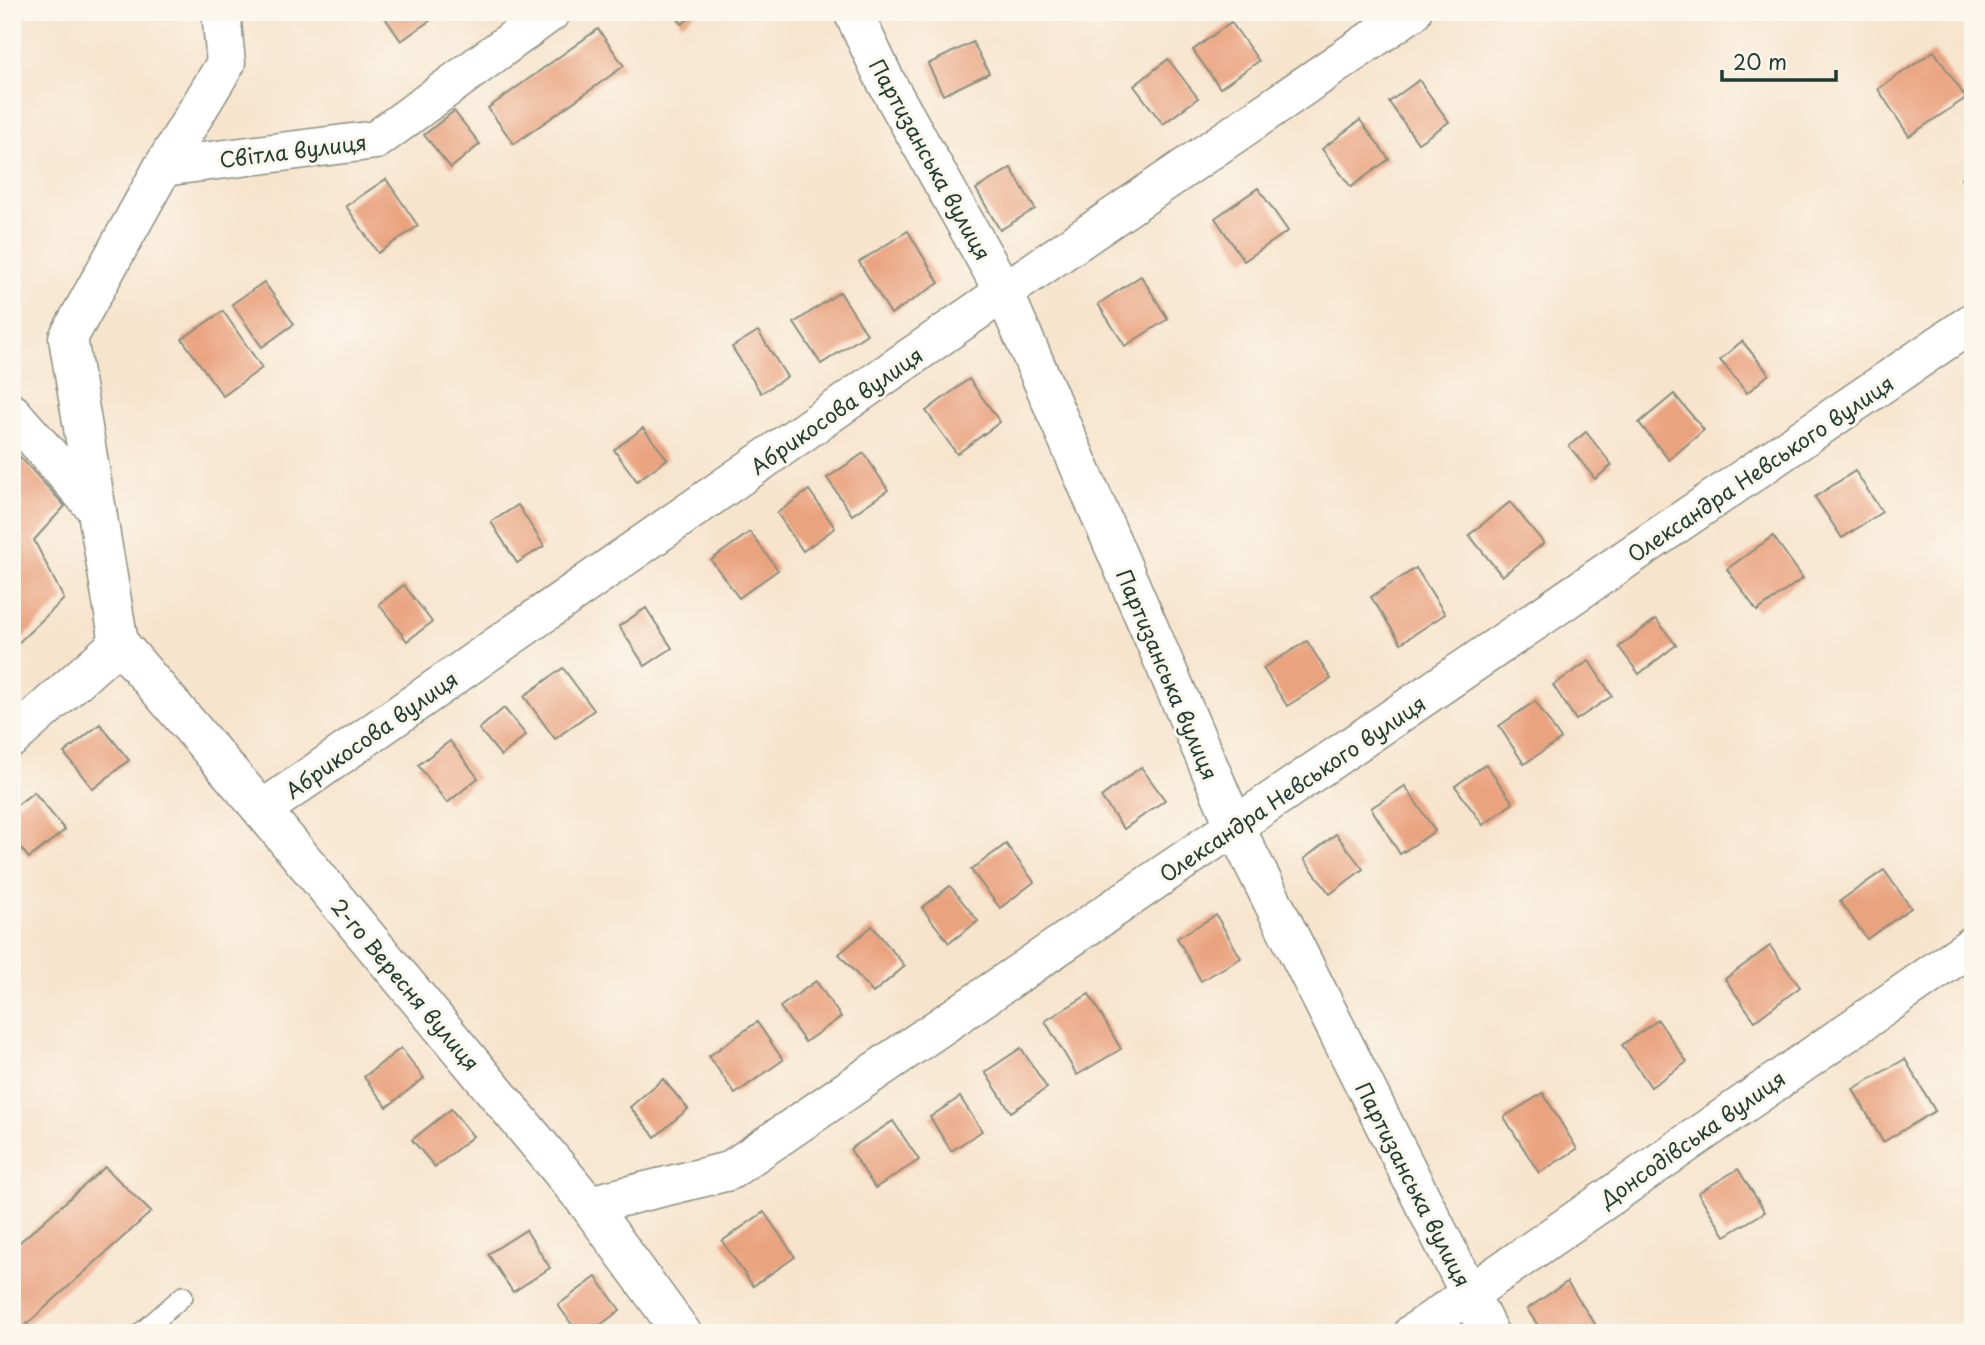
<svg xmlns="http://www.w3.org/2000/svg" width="1985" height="1345" viewBox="0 0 1985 1345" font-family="'Playpen Sans',sans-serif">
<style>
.building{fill:#eaa37f}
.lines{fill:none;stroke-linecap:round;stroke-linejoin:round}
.lane-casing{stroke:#8b9080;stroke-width:22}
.street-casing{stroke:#8b9080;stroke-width:41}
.lane{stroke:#fff;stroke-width:19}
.street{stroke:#fff;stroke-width:38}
.labels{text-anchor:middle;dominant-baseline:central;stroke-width:6;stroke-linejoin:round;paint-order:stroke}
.street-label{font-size:21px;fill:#1f3d34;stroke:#fbf7ec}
</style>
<rect width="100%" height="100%" fill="#fbf7ec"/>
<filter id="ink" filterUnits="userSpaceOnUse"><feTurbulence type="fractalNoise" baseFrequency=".0143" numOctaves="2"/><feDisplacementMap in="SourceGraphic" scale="14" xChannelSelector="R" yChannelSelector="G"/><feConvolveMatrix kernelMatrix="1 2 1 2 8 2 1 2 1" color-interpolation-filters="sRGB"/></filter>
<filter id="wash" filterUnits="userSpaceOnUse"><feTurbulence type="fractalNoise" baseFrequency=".00686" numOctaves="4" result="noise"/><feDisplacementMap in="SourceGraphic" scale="28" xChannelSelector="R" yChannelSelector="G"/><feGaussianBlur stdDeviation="1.57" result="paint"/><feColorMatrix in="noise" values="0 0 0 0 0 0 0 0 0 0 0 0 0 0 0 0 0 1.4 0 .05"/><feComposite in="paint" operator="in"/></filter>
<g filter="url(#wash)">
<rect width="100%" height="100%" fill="#f7e4cd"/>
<g id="blocks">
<!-- building -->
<g class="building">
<polygon points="381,12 437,12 439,14 401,41"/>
<polygon points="673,12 697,12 682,24"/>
<polygon points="1231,22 1259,61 1220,88 1193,50"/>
<polygon points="598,29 624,66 514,144 488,108"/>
<polygon points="973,42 989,73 943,95 928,64"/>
<polygon points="1934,51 1966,98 1909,136 1878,89"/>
<polygon points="1168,59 1198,98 1163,124 1134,86"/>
<polygon points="1419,80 1449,122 1418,143 1389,102"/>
<polygon points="454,111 480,144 451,168 424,135"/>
<polygon points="1360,120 1389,159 1351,187 1322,149"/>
<polygon points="1011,168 1035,209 1000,230 976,189"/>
<polygon points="1973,170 1973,192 1962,178"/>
<polygon points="386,179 418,226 378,253 346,206"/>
<polygon points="1258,188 1288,231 1244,261 1215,218"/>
<polygon points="908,231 939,283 891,314 859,262"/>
<polygon points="1141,276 1168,319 1125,346 1098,304"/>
<polygon points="264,282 294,324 262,347 232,304"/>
<polygon points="840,292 867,334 821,364 794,323"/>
<polygon points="223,311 262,368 223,396 182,339"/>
<polygon points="758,331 787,377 761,393 732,347"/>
<polygon points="1742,341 1769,374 1747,393 1720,360"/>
<polygon points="969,379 1000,422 957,454 926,411"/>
<polygon points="1674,394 1704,430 1669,460 1639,423"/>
<polygon points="643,428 667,459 637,481 614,450"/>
<polygon points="1586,432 1612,465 1595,479 1569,446"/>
<polygon points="12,448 65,506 34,540 64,599 12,649"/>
<polygon points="864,453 888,490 852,515 827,478"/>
<polygon points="1855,471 1882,512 1842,538 1815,497"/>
<polygon points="809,490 835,528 803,551 777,513"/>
<polygon points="1510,502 1544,543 1502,576 1469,535"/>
<polygon points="518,505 544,546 517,563 491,522"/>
<polygon points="750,532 778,570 739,598 711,560"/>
<polygon points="1773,536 1803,578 1757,611 1727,569"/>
<polygon points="1416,568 1445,614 1401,643 1371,597"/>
<polygon points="404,585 432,622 407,641 379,604"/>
<polygon points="646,608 672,648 645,666 619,626"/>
<polygon points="1656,619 1676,645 1639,674 1619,647"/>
<polygon points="1307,641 1331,679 1287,706 1263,668"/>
<polygon points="1589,661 1612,696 1576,720 1553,685"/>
<polygon points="563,668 594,710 555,739 524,696"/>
<polygon points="1535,701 1561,739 1524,764 1499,726"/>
<polygon points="504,708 526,735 501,756 479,729"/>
<polygon points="100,724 129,760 93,789 64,753"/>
<polygon points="450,741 478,778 447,803 418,765"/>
<polygon points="1486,764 1513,803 1483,825 1455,786"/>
<polygon points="1141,767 1165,800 1124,829 1101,797"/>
<polygon points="1405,786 1435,831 1400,854 1371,808"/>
<polygon points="34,792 65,830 29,858 12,838 12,809"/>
<polygon points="1336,834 1363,869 1330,894 1304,859"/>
<polygon points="1006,844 1034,882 1000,908 971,870"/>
<polygon points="1884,870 1911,908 1867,939 1840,901"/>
<polygon points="950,886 978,921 949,943 922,908"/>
<polygon points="1216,915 1241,958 1201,981 1177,938"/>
<polygon points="872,926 905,966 873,993 839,954"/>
<polygon points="1770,946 1800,987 1755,1021 1725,979"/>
<polygon points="816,981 841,1017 805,1042 780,1007"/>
<polygon points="1089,994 1121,1049 1077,1075 1045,1021"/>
<polygon points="1658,1020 1687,1062 1651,1087 1622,1045"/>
<polygon points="757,1022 783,1060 735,1094 709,1056"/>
<polygon points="401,1048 424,1078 387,1107 364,1077"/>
<polygon points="1021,1048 1047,1088 1011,1112 985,1072"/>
<polygon points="1905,1059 1935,1111 1883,1142 1853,1089"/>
<polygon points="663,1079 688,1109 655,1137 630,1107"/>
<polygon points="1543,1093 1577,1149 1539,1173 1504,1117"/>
<polygon points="960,1097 982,1131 951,1151 930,1117"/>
<polygon points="451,1109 473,1136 435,1167 412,1140"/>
<polygon points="893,1121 919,1160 875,1188 850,1149"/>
<polygon points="105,1167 151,1212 17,1333 12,1333 12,1249"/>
<polygon points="1738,1169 1765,1212 1725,1236 1698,1193"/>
<polygon points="764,1212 795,1257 753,1286 722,1241"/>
<polygon points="526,1230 550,1268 513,1292 488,1254"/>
<polygon points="596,1277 620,1310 590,1333 578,1333 558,1305"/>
<polygon points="1567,1282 1601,1333 1543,1333 1527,1309"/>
</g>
</g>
</g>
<g filter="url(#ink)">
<use href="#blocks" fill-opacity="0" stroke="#8b9080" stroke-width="2"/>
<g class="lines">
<!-- lane casing -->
<g class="lane-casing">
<polyline id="lane" points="141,1333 183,1296"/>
</g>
<!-- street casing -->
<g class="street-casing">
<g id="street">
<polyline points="853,12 885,80 1004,292 1235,827 1489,1333"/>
<polyline points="163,167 376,140 551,12"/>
<polyline points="12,413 97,510"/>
<polyline points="119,643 262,810 589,1205 682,1333"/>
<polyline points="119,643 68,338 163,167 226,63 221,12"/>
<polyline points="12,738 119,643"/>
<polyline points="262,810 1004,292 1412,12"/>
<polyline points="589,1205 729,1171 1973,322"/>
<polyline points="1413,1333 1973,945"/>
</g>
</g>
<!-- lane -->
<use href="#lane" class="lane"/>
<!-- street -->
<use href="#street" class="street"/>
</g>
</g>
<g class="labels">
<!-- street labels -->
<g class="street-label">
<text transform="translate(293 150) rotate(-7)">Світла вулиця</text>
<text transform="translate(931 159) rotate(61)">Партизанська вулиця</text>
<text transform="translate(836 410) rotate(-35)">Абрикосова вулиця</text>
<text transform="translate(1760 468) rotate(-34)">Олександра Невського вулиця</text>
<text transform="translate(1168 674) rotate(67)">Партизанська вулиця</text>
<text transform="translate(371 734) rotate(-35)">Абрикосова вулиця</text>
<text transform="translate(1292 788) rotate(-34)">Олександра Невського вулиця</text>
<text transform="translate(406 984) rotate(50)">2-го Вересня вулиця</text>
<text transform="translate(1692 1138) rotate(-35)">Донсодівська вулиця</text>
<text transform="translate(1414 1184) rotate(63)">Партизанська вулиця</text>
</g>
</g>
<!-- margin -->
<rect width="1985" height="1345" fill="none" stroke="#fbf7ec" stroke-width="42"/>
<!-- scale -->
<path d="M1722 70v10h114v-10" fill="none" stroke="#1f3d34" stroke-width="3.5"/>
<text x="1733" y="70" font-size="21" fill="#1f3d34" stroke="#fbf7ec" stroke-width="5" paint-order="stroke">20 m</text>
</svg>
